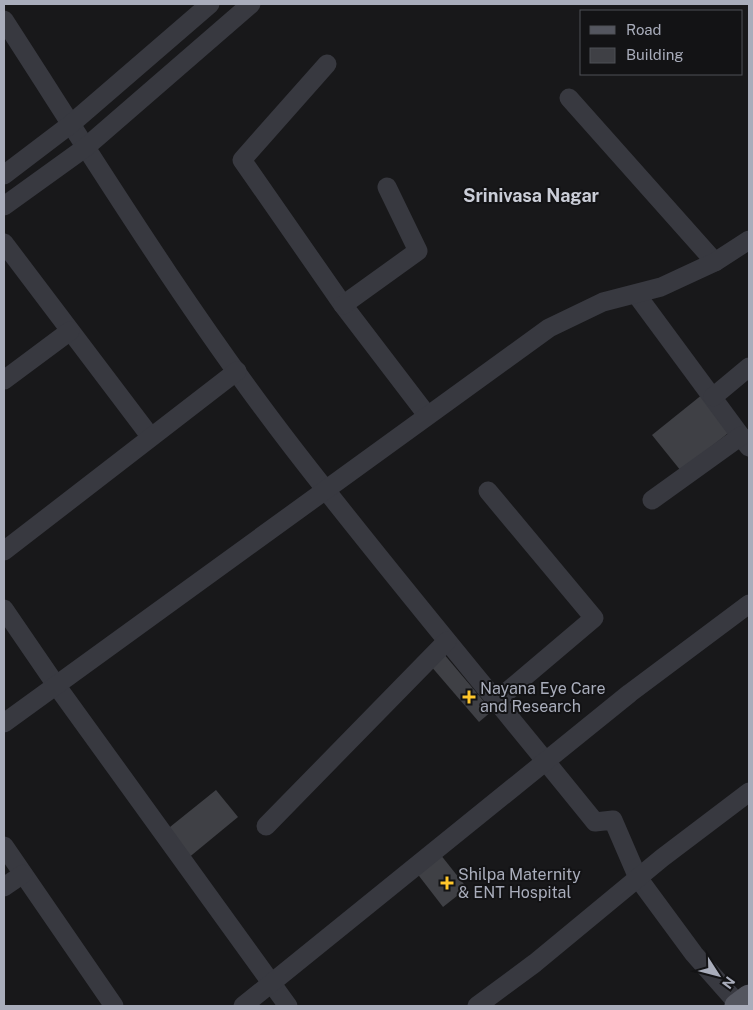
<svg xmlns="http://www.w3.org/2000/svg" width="753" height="1010" viewBox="0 0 753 1010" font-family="'Public Sans',sans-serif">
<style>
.building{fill:#3f4045}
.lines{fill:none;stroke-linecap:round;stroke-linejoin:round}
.minor{stroke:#383940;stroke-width:19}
.major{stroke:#54565f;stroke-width:25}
.poi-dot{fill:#ffc72b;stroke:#131315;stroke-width:2}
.labels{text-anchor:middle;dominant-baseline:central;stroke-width:4;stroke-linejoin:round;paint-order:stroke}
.poi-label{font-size:16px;fill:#a9adbb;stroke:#131315;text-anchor:start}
.neighbourhood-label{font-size:18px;font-weight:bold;fill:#cacdd7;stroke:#131315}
</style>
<rect width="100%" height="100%" fill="#18181a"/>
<!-- building -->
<g class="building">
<polygon points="703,394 732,430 681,471 652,435"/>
<polygon points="443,653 492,711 479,722 430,665"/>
<polygon points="216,790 238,817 187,859 165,831"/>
<polygon points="440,854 467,888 443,907 416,872"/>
</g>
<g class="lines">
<!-- minor -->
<g class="minor">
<path d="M4,20C97,164 188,312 293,448C391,575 494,697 595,822L613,820L638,878L694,954L739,1005"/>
<polyline points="327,64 242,160 343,305 427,415"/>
<polyline points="569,98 715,262"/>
<polyline points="4,175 71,124 210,4"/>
<polyline points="4,206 86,147 251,4"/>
<polyline points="4,243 150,436"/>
<polyline points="636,294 749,447"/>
<polyline points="343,305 418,251 387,187"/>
<polyline points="4,380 70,331"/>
<polyline points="713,397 749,367"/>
<polyline points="488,491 594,618 496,701"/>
<polyline points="652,500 741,436"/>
<polyline points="4,551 237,371"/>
<polyline points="4,609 56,685 288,1006"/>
<polyline points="4,723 549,328 603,302 661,287 715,262 749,240"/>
<polyline points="266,826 447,641"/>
<polyline points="4,846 114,1006"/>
<polyline points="4,887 23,874"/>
<polyline points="243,1006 630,693 749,604"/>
<polyline points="477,1006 535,963 662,858 749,792"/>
</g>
<!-- major -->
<polyline class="major" points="737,1006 749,997"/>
</g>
<!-- markers -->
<g class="poi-dot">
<path d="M466.5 689.5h5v5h5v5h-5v5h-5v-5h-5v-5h5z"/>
<path d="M444.5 875.5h5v5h5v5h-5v5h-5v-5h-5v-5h5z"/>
</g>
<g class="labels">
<!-- poi labels -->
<g class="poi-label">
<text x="480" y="688">Nayana Eye Care<tspan x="480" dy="18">and Research</tspan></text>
<text x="458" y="874">Shilpa Maternity<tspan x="458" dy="18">&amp; ENT Hospital</tspan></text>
</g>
<!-- neighbourhood labels -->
<g class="neighbourhood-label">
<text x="531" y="195">Srinivasa Nagar</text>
</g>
</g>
<!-- border -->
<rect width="753" height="1010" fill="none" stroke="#a9adbb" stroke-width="10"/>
<!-- legend -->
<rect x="580" y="10" width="162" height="65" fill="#131315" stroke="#4f5157"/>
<rect x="590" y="26" width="25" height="8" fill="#54565f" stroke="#4f5157"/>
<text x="626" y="35" font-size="15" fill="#a9adbb">Road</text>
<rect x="590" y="48" width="25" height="15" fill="#3f4045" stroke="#4f5157"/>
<text x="626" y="60" font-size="15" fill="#a9adbb">Building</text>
<!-- north arrow -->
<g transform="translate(718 975) rotate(126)" stroke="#131315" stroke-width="4" paint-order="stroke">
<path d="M0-4L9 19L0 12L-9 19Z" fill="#a9adbb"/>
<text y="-8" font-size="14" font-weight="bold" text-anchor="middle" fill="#a9adbb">N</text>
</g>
</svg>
